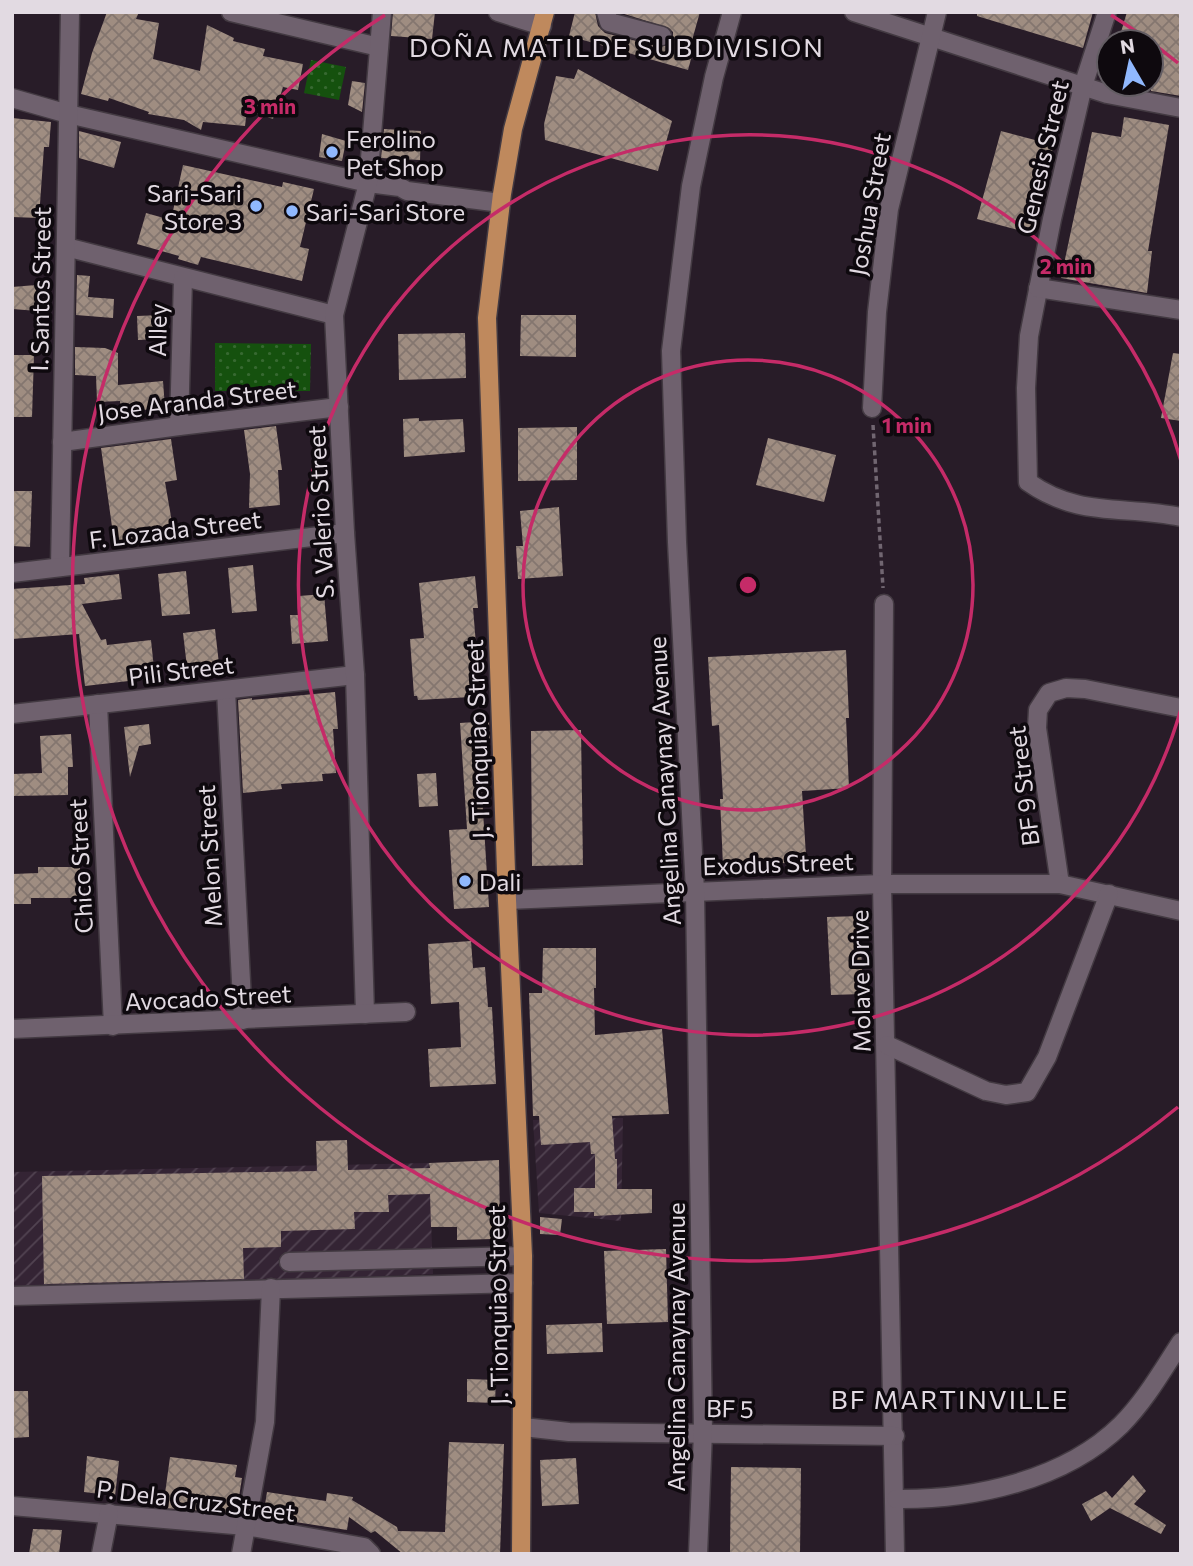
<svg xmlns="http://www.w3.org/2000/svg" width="1193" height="1566" viewBox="0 0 1193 1566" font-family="Commissioner,sans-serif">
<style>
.industrial{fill:url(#industrial-furrows)}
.park{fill:url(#park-dots)}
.building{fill:url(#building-cross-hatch)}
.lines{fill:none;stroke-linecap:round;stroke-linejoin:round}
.minor-casing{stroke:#433a42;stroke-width:21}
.major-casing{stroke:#433a42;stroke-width:21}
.path{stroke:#716671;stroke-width:3.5;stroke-dasharray:5 3.5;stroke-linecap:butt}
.minor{stroke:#6f616e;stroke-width:18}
.major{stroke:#bf895d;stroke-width:18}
.ring{fill:none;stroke:#c52b68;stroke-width:3.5}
.poi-dot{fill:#90b8fd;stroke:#0e090e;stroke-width:2.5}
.labels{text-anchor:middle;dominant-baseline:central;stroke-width:7;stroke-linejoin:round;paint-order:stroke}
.poi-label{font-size:24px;fill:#e2dae2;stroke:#0e090e;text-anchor:start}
.street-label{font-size:24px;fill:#e2dae2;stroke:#0e090e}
.neighbourhood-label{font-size:26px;letter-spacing:2px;fill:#e2dae2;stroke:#0e090e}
.centre{fill:#c52b68;stroke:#0e090e;stroke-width:3.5}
.ring-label{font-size:21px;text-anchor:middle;font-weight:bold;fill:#c52b68;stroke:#0e090e;stroke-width:7;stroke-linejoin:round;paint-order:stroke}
</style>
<defs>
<pattern id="industrial-furrows" width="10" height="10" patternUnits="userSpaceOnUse" patternTransform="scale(1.75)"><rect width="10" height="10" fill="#342434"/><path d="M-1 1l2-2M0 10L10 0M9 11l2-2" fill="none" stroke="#514351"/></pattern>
<pattern id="park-dots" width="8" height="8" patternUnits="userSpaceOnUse" patternTransform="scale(1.75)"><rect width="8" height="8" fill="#15510e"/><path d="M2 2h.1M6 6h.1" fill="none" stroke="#376931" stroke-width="1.8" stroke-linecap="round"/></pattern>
<pattern id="building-cross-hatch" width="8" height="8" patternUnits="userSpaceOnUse" patternTransform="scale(1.75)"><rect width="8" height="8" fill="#9f8d81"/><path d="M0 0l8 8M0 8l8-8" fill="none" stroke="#84766f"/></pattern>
</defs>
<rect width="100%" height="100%" fill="#281c28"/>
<!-- industrial -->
<g class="industrial">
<polygon points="623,1118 621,1221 539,1213 533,1120"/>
<polygon points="429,1163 433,1274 12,1291 12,1172"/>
</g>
<!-- park -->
<g class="park">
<polygon points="311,60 346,67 339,100 304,93"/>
<polygon points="215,343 311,344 310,391 215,391"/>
</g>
<!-- building -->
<g class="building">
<polygon points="107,12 139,12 136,19 159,23 153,59 200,71 207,25 234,38 233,41 265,49 263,56 303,64 298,90 283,87 273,119 247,110 245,126 203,122 201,130 184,120 148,114 149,112 109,98 108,101 81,94 92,53"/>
<polygon points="393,12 435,12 432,39 391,36"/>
<polygon points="575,12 595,12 598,26 605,33 660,47 670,44 673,40 673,32 669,28 618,12 700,12 689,51 693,52 688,70 569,36"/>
<polygon points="977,12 1093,12 1083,48 977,16"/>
<polygon points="1127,12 1181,12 1181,96 1151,91 1151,42 1118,42"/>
<polygon points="578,69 672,121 658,171 545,140 544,124 556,76 574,79"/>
<polygon points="352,81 365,83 362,112 348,105"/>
<polygon points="1124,117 1169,125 1148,251 1152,251 1147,293 1061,278 1092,132 1121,137"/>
<polygon points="12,118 51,122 49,147 44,147 39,218 12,217"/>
<polygon points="384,129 421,131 420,160 381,158"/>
<polygon points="79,131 121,142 114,168 79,158"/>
<polygon points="1001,131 1054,145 1029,233 977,219"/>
<polygon points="322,134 346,141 342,161 319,157"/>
<polygon points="183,165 282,187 283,182 314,189 300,247 309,249 302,281 201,257 198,265 178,259 179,256 137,244 146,213 171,220"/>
<polygon points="77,275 90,276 88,297 114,299 113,318 76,315"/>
<polygon points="36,285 38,311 12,309 12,287"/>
<polygon points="161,315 161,339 138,340 137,316"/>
<polygon points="521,315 576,315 576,357 520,356"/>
<polygon points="465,333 466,378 399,380 398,334"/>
<polygon points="75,347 105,348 118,353 118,385 163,381 165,408 121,412 120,401 97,402 96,376 75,375"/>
<polygon points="1173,353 1181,354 1181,421 1161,418"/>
<polygon points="12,355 34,355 32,417 12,417"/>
<polygon points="419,418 419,421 463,419 465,452 404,457 403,419"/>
<polygon points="276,426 282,470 278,470 280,505 249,508 250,474 244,430"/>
<polygon points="577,427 577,480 518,481 518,428"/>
<polygon points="768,438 836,455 824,502 756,485"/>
<polygon points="171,439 177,480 165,482 174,534 142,539 143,545 115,548 101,448"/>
<polygon points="12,491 32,491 30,547 12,546"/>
<polygon points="559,507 563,576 518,579 516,546 523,546 520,511"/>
<polygon points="253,565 257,611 232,613 228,568"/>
<polygon points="186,571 190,614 162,616 158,574"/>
<polygon points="119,574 122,599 82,604 101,640 106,639 107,645 151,640 155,678 85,686 79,634 12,639 12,589 85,584 84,578"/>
<polygon points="475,576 478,608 473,608 479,681 470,682 471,697 418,700 417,696 414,696 410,639 424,638 419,583"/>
<polygon points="324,594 328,641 292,644 290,615 301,615 299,596"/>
<polygon points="215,629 219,664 187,667 183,633"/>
<polygon points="846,650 849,718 846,718 849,788 802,791 806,856 786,857 786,863 723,866 720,799 723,799 719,725 712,726 708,657"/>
<polygon points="335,692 338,729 333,729 336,773 322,774 323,781 281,784 282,789 243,793 238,700 252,698 252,700"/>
<polygon points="489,721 490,747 479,747 489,907 454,909 449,830 467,829 460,723"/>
<polygon points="149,724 151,744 139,746 130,777 124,727"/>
<polygon points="581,730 583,865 532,866 531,731"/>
<polygon points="71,734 73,767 68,767 68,795 12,796 12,774 42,773 40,736"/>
<polygon points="436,773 438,806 419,807 417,774"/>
<polygon points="38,867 80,867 80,898 31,898 31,904 12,904 12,874 38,873"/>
<polygon points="860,916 863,994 831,995 827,917"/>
<polygon points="471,941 473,968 485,967 488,1007 492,1007 496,1084 430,1087 428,1049 461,1047 459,1002 431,1004 428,944"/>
<polygon points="543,948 596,948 596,988 594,988 595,1035 662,1029 669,1114 612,1116 615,1159 617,1159 617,1189 652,1189 652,1213 594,1216 594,1212 574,1212 574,1188 595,1188 595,1154 591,1154 590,1142 541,1145 539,1116 533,1116 529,993 542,993"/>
<polygon points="347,1140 348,1170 430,1168 429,1163 499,1160 500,1225 492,1226 492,1239 457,1240 457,1227 431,1227 430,1194 388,1195 389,1212 354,1212 355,1229 281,1231 281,1247 243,1248 244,1279 44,1284 42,1176 317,1171 316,1141"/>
<polygon points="540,1217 562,1219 560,1235 540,1234"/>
<polygon points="666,1249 668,1322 607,1324 604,1251"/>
<polygon points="602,1323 603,1352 547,1354 546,1325"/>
<polygon points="467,1379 496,1380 495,1403 467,1402"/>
<polygon points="12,1391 28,1391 29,1437 12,1438"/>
<polygon points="449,1442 504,1444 500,1554 403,1554 375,1531 371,1533 349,1517 347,1530 263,1517 267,1492 326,1501 327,1493 353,1497 352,1500 397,1527 398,1531 445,1532"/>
<polygon points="87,1456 119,1461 115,1496 84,1492"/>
<polygon points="170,1457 237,1465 235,1477 242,1478 239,1497 233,1496 231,1513 163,1508"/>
<polygon points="576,1458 579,1504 542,1506 540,1460"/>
<polygon points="731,1467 801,1468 800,1554 730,1554"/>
<polygon points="1133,1475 1146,1491 1134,1504 1166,1525 1161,1534 1110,1508 1091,1521 1082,1504 1106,1491 1112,1498"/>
<polygon points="33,1529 62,1530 59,1554 29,1554"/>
</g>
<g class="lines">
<!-- minor casing -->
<g class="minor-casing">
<g id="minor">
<polyline points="231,12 379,47"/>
<polyline points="498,12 542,26"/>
<polyline points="606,12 609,22 662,36"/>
<polyline points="854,12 1107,94 1181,108"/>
<path d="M1107,12L1083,86L1052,219L1029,336L1026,388L1028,482C1079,518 1123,505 1181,517"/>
<polyline points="12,98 68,114 368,183 400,187 407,191 501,203"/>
<polyline points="66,247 334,315"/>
<polyline points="1038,288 1181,310"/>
<polyline points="872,408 877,312 889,209 937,12"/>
<polyline points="179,426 183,278"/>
<polyline points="62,442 179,426 339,407"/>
<polyline points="60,567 70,12"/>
<polyline points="12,573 345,533"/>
<polyline points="884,604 882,884 895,1554"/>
<polyline points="226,690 243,1020"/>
<polyline points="98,704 113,1026"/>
<polyline points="12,714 355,675"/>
<polyline points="1060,884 1037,728 1038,710 1049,693 1066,688 1085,689 1181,708"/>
<polyline points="507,900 882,884 1060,884 1181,911"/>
<polyline points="365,1014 355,675 345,533 334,315 368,183 382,12"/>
<polyline points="12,1029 406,1012"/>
<polyline points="887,1045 986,1091 1006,1095 1027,1092 1047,1057 1109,894"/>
<polyline points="289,1262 523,1256"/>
<polyline points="12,1296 523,1283"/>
<polyline points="523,1427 569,1432 895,1436"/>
<path d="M896,1499C972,1500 1064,1481 1121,1425C1145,1401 1162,1371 1181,1342"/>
<polyline points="12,1506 246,1526 364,1547 371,1554"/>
<polyline points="101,1554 109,1513"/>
<polyline points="241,1554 265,1422 271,1288"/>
<polyline points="698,1554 703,1432 695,891 677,542 671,351 691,186 714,77 732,12"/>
</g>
</g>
<!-- major casing -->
<g class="major-casing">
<polyline id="major" points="521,1554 523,1256 507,900 487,318 502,194 513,129 545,12"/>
</g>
<!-- path -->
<polyline class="path" points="873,425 883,588"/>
<!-- minor -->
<use href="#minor" class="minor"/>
<!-- major -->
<use href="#major" class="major"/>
</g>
<!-- distance rings -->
<g class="ring">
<circle cx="748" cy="585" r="225"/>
<path d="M1181 709A450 450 0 1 1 1181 461"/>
<path d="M1178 1107A676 676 0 1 1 385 15M1111 15A676 676 0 0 1 1178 63"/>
</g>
<!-- markers -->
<g class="poi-dot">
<circle cx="332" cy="152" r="7"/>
<circle cx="256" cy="206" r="7"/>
<circle cx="292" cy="211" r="7"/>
<circle cx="465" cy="881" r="7"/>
</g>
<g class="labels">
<!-- poi labels -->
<g class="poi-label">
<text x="346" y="138">Ferolino<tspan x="346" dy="28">Pet Shop</tspan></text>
<text x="242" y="192" text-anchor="end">Sari-Sari<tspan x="242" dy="28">Store 3</tspan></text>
<text x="306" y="211">Sari-Sari Store</text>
<text x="479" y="881">Dali</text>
</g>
<!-- street labels -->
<g class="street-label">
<text transform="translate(1042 157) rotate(-77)">Genesis Street</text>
<text transform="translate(869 204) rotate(-80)">Joshua Street</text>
<text transform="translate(40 289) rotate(-89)">I. Santos Street</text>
<text transform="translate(157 330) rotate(-89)">Alley</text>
<text transform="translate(197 400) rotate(-7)">Jose Aranda Street</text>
<text transform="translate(320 512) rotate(-93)">S. Valerio Street</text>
<text transform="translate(175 529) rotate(-7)">F. Lozada Street</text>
<text transform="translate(181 670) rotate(-7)">Pili Street</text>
<text transform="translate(477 739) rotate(-92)">J. Tionquiao Street</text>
<text transform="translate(664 781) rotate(-93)">Angelina Canaynay Avenue</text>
<text transform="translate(1023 786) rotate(-97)">BF 9 Street</text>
<text transform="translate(209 856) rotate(-93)">Melon Street</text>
<text transform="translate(778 863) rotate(-2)">Exodus Street</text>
<text transform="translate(80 866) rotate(-93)">Chico Street</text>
<text transform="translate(860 981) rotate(-91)">Molave Drive</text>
<text transform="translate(208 997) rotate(-3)">Avocado Street</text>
<text transform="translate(497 1305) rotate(-91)">J. Tionquiao Street</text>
<text transform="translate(675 1347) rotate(-90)">Angelina Canaynay Avenue</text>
<text transform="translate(730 1408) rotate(1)">BF 5</text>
<text transform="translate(196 1500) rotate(7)">P. Dela Cruz Street</text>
</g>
<!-- neighbourhood labels -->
<g class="neighbourhood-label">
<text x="617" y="46">DOÑA MATILDE SUBDIVISION</text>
<text x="950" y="1398">BF MARTINVILLE</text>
</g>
</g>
<circle cx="748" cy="585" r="10" class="centre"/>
<g class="ring-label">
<text x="270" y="114">3 min</text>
<text x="1066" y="274">2 min</text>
<text x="907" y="433">1 min</text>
</g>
<!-- border -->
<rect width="1193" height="1566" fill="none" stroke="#e2dae2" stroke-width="28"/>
<!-- north arrow -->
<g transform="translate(1130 63) rotate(351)"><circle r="33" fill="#0e090e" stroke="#635d63" stroke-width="2"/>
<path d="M0-5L12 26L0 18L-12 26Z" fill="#90b8fd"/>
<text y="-10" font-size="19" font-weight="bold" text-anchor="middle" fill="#e2dae2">N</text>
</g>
</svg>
